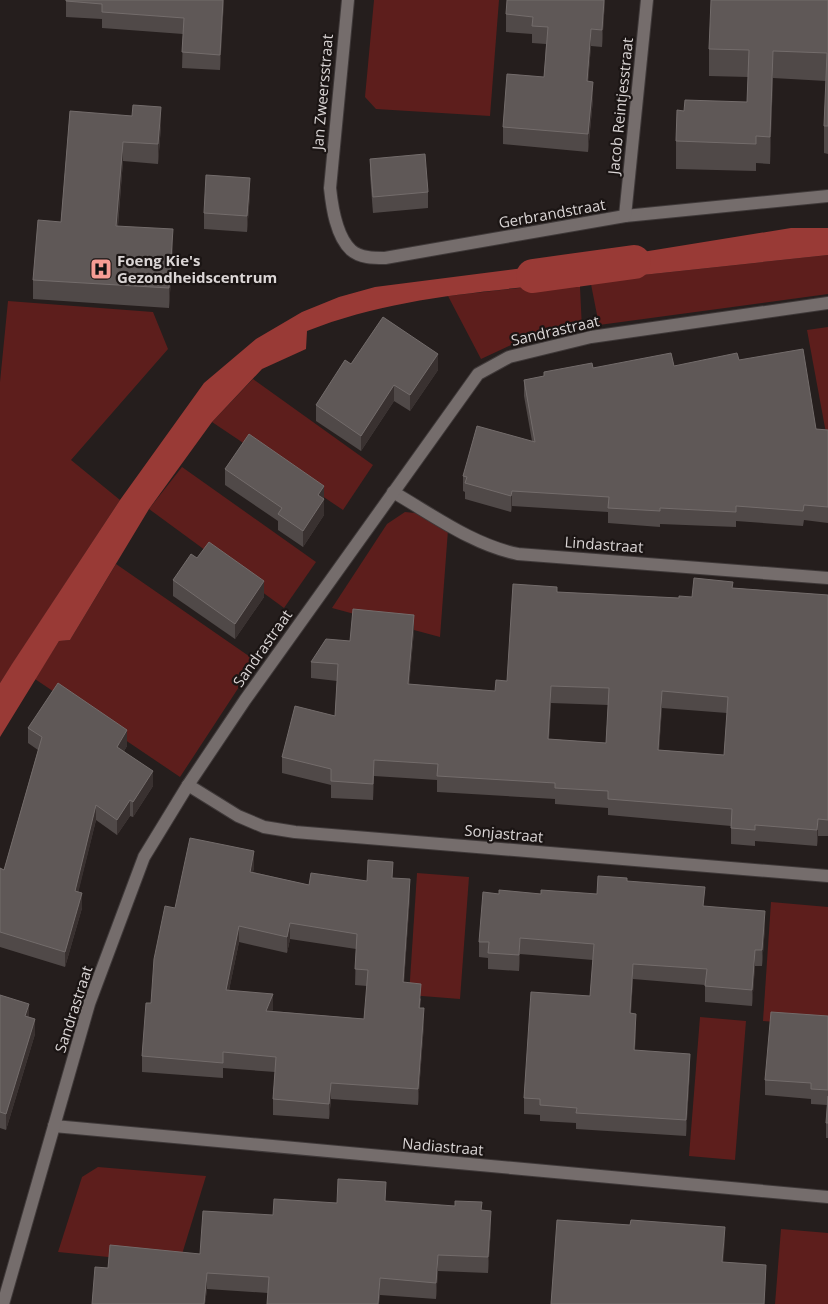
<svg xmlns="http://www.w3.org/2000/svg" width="828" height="1304" viewBox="0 0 828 1304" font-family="'Open Sans',sans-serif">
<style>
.green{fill:#5d1e1c}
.water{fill:#993a36}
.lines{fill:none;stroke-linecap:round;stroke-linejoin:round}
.canal{stroke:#993a36;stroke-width:34}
.minor-casing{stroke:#3f3939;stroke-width:14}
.minor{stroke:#756d6c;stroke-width:12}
.wall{fill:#504948;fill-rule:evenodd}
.shaded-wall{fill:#393130}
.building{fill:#5f5857;stroke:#736c6b;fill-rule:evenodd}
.labels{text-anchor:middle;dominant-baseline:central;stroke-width:4.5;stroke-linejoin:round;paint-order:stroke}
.street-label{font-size:15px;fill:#dbd6d6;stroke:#1b1514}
.poi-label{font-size:15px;font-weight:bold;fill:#dbd6d6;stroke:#1b1514;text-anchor:start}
</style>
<rect width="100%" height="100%" fill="#251e1d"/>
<!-- green -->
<g class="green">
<polygon points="374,0 499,0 490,116 376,109 365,97"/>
<polygon points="828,255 828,294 599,325 589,274 605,279"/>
<polygon points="574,282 576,287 580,287 582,329 511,345 481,359 448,296"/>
<polygon points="8,301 153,312 168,349 71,460 120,500 0,683 0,382"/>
<polygon points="828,327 828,444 807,330"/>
<polygon points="253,379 373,465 343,510 212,422"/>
<polygon points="182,467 316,562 284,608 149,509"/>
<polygon points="405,512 415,513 448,530 440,637 332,608 387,524"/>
<polygon points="116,564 256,661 180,777 35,679 59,641 70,640"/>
<polygon points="417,873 469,877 460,999 409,995"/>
<polygon points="771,902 828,907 828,1026 763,1021"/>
<polygon points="700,1017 746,1021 735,1160 689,1156"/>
<polygon points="98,1167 206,1176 179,1264 58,1252 82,1177"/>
<polygon points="781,1229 828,1233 828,1304 775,1304"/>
</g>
<!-- water -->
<g class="water">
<polygon points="791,228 828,228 828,255 605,279 589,274 589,263 593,260"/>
<path d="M572,257H578L580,287H576L574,282C483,292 392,297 307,331L306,349L262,369L212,422L149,509L70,640L59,641L0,737V683L12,664L120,500L204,383L256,339L302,312L339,297L375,287L571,262Z"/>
</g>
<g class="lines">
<!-- canal -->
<polyline class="canal" points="533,276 634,262"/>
<!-- minor casing -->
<g class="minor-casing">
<g id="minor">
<path d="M348,0L330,188C332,207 336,236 351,250C360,258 374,258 385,258L625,216L828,196"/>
<polyline points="625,216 647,0"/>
<path d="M393,492C433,515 473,545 518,554L828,578"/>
<polyline points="188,785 238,816 264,827 295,832 828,876"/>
<polyline points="54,1126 828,1197"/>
<polyline points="3,1304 89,1004 144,857 188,785 245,700 478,374 509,357 591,337 828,303"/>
</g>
</g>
<!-- minor -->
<use href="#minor" class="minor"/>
</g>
<!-- wall -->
<g class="wall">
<polygon points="66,0 224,0 220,70 182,68 183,34 102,28 102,19 66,17"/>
<polygon points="605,0 602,47 591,46 588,81 593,99 588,152 503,144 503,127 544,77 546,44 532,43 532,34 506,32 506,14"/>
<polygon points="828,0 828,154 824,153 824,126 826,81 773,78 770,164 756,163 756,171 676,169 676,141 684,111 747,102 748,77 709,76 709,49"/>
<polygon points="70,111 161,126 158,164 123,161 118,226 173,249 169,308 33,299 33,280 61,222"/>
<polygon points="370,159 428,192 428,208 373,213 370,175"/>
<polygon points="250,194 247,232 204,229 204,213"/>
<polygon points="739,360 816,429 828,430 828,523 804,520 803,526 736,521 736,527 660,524 660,527 608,523 608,512 512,506 511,512 465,499 465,492 463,491 463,476 532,441 524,396 524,380 544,376 544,372 593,368 674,366"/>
<polygon points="351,364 438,370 410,411 394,401 361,451 316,421 316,405"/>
<polygon points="225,469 324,486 324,515 303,547 278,530 278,521 225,485"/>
<polygon points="197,558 264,597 235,639 173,596 173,580"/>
<path d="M733,588L828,595V836H818L817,846L755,841V846L731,844V826L608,815V808L555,804V799L437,792V780L374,776L373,800L331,798V785L282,773V757L335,716L337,681L311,678V662L350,641L414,631L409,684L495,691L507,681L557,592L679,598L692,597ZM551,703L608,705L606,743L549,739ZM662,708L727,713L724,755L659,750Z"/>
<polygon points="28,728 127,746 124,751 153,786 133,817 130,816 117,835 96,820 78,892 82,908 65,967 0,947 0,868 4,870 38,750 28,743"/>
<path d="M254,867L253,872L309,885L367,881L393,878L410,895L404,982L421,999L420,1008L424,1024L418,1105L331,1099L329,1119L273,1115V1099L275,1072L223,1068V1078L142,1072V1056L151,1003L175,908ZM290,939L356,949L355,985L367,986L364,1019L272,1011L273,1009L229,990L239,942L287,953Z"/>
<polygon points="627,881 704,906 765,927 762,966 755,966 752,1006 705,1002 705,985 633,979 631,1013 636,1029 635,1050 690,1070 686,1136 576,1129 576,1123 540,1121 540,1115 524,1114 524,1098 590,996 593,960 520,954 519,971 488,969 488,958 479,957 479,942 499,894 597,894"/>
<polygon points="0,995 29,1017 35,1034 6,1130 0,1128"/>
<polygon points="828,1016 828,1138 826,1138 826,1123 827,1105 811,1104 811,1099 765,1095 765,1080"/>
<polygon points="386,1201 482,1210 491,1227 488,1273 438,1271 436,1299 380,1295 379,1304 267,1304 268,1293 207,1289 205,1304 92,1304 108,1268 200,1254 273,1215 337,1203"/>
</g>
<!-- shaded-wall -->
<g class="shaded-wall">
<polygon points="223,0 224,0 220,70 220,55"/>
<polygon points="604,0 605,0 602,47 602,30"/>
<polygon points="591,29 591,46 587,98 587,81"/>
<polygon points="773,51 773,78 770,164 770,137"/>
<polygon points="593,82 593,99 588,152 588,134"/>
<polygon points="161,107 161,126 158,164 158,144"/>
<polygon points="123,142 123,161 116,245 116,226"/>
<polygon points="250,178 250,194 247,232 247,216"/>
<polygon points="173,229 173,249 169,308 169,288"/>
<polygon points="438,354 438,370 410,411 410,395"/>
<polygon points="394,385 394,401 361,451 361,436"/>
<polygon points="324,486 324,515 303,547 303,531 318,495"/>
<polygon points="512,491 512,506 511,512 511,496"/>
<polygon points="264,581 264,597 235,639 235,624"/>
<polygon points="414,615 414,631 408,701 408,684"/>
<polygon points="551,686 551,703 548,756 548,739"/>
<polygon points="662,691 662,708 658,767 658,750"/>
<polygon points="127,730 127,746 117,762 117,747"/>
<polygon points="374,760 374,776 373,800 373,784"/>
<polygon points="153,771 153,786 133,817 133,802"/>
<polygon points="130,800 130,816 117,835 117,820"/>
<polygon points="96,805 96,820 75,906 75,891"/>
<polygon points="818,819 818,836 817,846 817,830"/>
<polygon points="254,851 254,867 250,887 250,872"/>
<polygon points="410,879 410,895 403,998 403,982"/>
<polygon points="82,893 82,908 65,967 65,952"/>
<polygon points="765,911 765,927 762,966 762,950"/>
<polygon points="290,923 290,939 287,953 287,937"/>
<polygon points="239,926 239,942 226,1005 226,990"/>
<polygon points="520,938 520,954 519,971 519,955"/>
<polygon points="755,950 755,966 752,1006 752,990"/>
<polygon points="633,964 633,979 630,1029 630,1013"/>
<polygon points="273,994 273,1009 266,1027 266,1011"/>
<polygon points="29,1004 29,1019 25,1016"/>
<polygon points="424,1008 424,1024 418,1105 418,1089"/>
<polygon points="636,1014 636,1029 634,1066 634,1050"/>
<polygon points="35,1019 35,1034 6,1130 6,1114"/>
<polygon points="690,1054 690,1070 686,1136 686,1120"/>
<polygon points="331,1083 331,1099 329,1119 329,1104"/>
<polygon points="491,1211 491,1227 488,1273 488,1257"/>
<polygon points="725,1227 725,1243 722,1278 722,1262"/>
<polygon points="438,1255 438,1271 436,1299 436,1283"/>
<polygon points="766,1265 765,1304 764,1304"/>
<polygon points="207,1273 207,1289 205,1304 204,1304"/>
<polygon points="380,1278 379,1304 378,1304"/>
</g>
<!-- building -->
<g class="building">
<polygon points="66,0 223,0 220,55 182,52 184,18 102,12 102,4 66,1"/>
<polygon points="507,0 604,0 602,30 591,29 587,81 593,82 588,134 503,127 507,74 544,77 548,27 532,26 533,17 506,14"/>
<polygon points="711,0 828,0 828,126 824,126 827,53 773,51 770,137 756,136 756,144 676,141 677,110 684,111 685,100 747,102 749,50 709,49"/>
<polygon points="133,105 161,107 158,144 123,142 116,226 173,229 169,288 33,280 38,220 61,222 70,111 132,116"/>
<polygon points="425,154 428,192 373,197 370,159"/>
<polygon points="206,175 250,178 247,216 204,213"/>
<polygon points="383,317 438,354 410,395 394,385 361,436 316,405 345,360 351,364"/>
<polygon points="803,349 816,429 828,430 828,507 804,505 803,511 736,506 736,512 660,508 660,511 608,508 609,497 512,491 511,496 465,483 467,477 463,476 477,426 535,442 524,380 544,376 544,372 592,363 593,368 671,353 674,366 737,353 739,360"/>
<polygon points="249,434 324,486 318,495 324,499 303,531 278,514 282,508 225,469"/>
<polygon points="209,542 264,581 235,624 173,580 191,554 197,558"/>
<path d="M694,578L733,582L732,588L828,595V820L818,819L817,830L755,825V830L731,828L732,809L608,799V791L555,788V783L437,776L438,764L374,760L373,784L331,781V769L282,757L295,706L335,716L338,664L311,662L326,639L350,641L353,609L414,615L408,684L495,691L496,680L507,681L513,584L557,587V592L679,598V596L692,597ZM551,686L609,688L606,743L548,739ZM662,691L728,697L724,755L658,750Z"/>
<polygon points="58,683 127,730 117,747 153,771 133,802 130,800 117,820 96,805 75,891 82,893 65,952 0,932 0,868 4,870 42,737 28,728"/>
<path d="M190,838L254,851L250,872L309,885L311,873L367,881L368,860L393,862L392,878L410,879L403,982L421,984L419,1008H424L418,1089L331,1083L329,1104L273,1099L276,1057L223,1052V1063L142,1056L146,1003H151L154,959L165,906L175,908ZM290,923L357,934L355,969L368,970L364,1019L266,1011L273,994L226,990L239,926L287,937Z"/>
<polygon points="598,876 627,878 627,881 705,887 703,906 765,911 762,950 755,950 752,990 705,986 707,969 633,964 630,1013 636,1014 634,1050 690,1054 686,1120 576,1113 577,1108 540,1105 540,1099 524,1098 531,992 590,996 594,944 520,938 519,955 488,953 489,942 479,942 483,892 499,894 499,890 541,894 541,890 597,894"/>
<polygon points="0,995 29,1004 25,1016 35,1019 6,1114 0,1112"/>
<polygon points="771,1012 828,1016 828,1090 811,1089 811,1083 765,1080"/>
<polygon points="828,1096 828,1123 826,1123"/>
<polygon points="338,1179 386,1182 385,1201 455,1206 455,1201 482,1202 481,1210 491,1211 488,1257 438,1255 436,1283 380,1278 378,1304 267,1304 269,1277 207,1273 204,1304 92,1304 95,1267 108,1268 110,1245 200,1254 203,1211 273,1215 274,1199 337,1203"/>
<polygon points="557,1220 630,1225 631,1220 725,1227 722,1262 766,1265 764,1304 551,1304"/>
</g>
<!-- icons -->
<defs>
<g id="hospital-square" transform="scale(1.125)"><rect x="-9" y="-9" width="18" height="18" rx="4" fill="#f59c94" stroke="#1b1514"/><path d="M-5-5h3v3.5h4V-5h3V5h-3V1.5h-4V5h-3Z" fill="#111"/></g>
</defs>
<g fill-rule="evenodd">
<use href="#hospital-square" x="101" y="269"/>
</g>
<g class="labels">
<!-- street labels -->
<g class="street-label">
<text transform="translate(322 92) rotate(-85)">Jan Zweersstraat</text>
<text transform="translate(620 106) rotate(-84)">Jacob Reintjesstraat</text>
<text transform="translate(552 213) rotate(-10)">Gerbrandstraat</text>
<text transform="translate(555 330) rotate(-13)">Sandrastraat</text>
<text transform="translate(604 544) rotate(4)">Lindastraat</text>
<text transform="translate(262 648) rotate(-55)">Sandrastraat</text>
<text transform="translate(504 833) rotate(5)">Sonjastraat</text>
<text transform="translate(73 1009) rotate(-72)">Sandrastraat</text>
<text transform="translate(443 1146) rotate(5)">Nadiastraat</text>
</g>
<!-- poi labels -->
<g class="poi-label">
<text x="117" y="260">Foeng Kie's<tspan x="117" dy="17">Gezondheidscentrum</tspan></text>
</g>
</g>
</svg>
